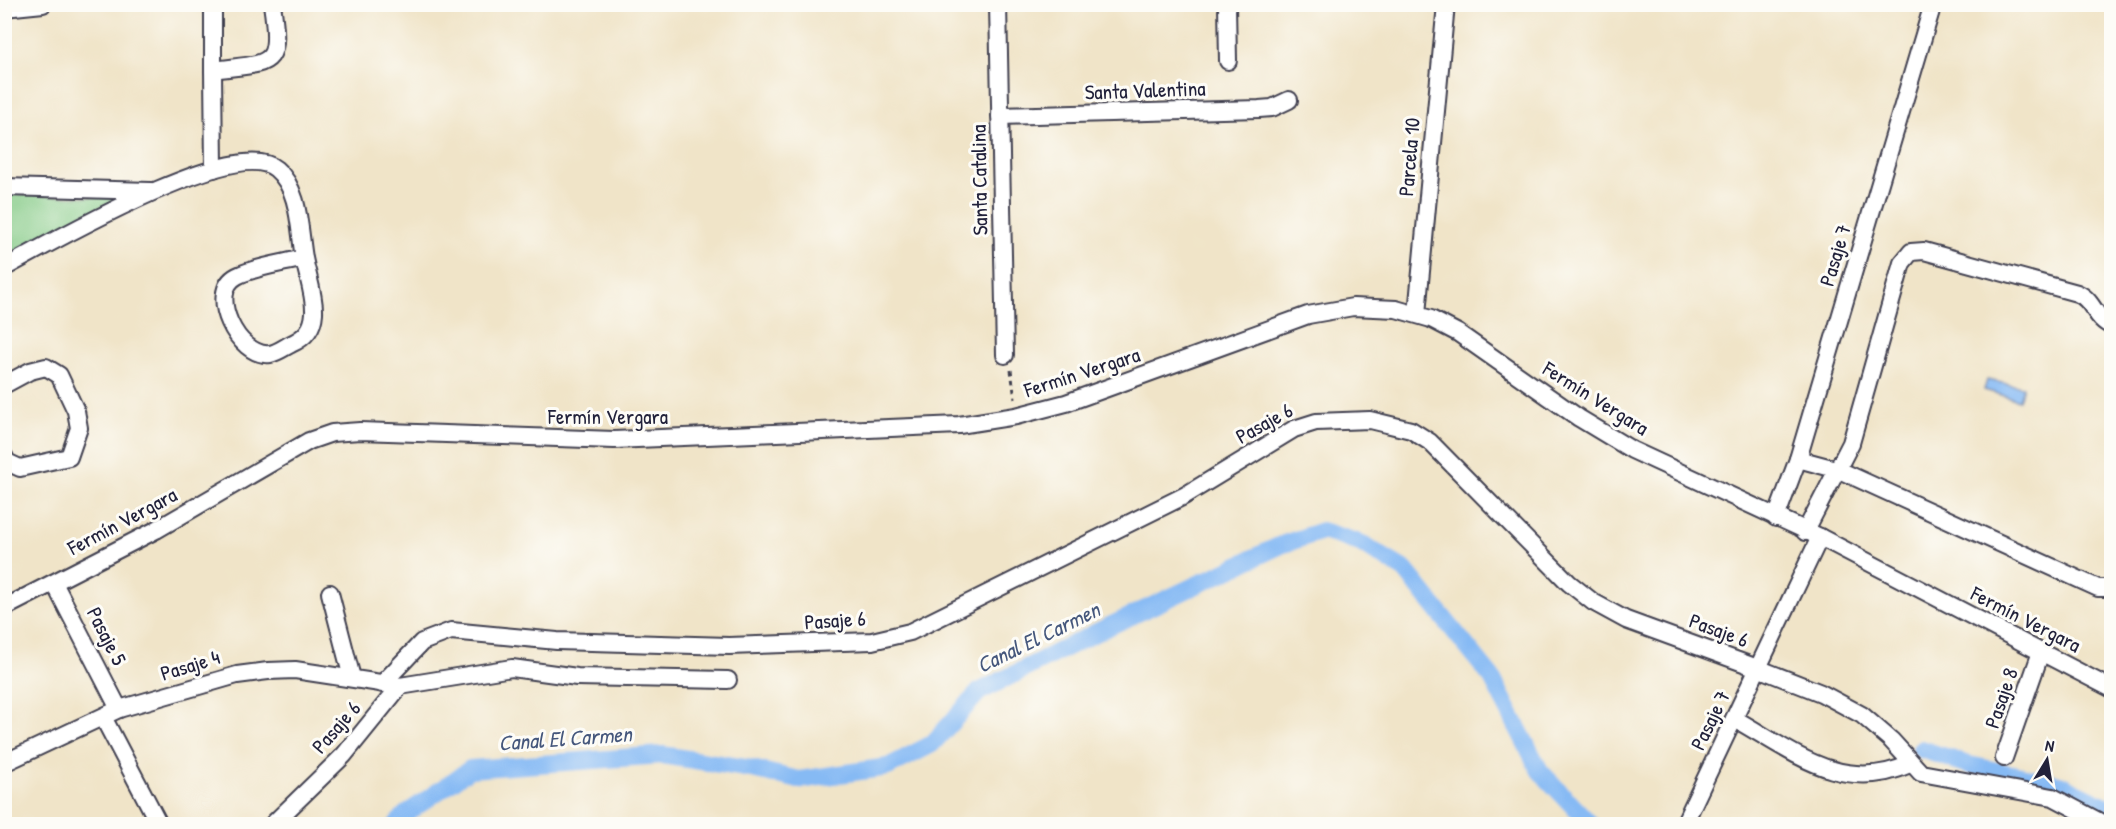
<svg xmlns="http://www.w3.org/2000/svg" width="2116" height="829" viewBox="0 0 2116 829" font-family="'Patrick Hand',sans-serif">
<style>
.green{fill:#81c984;stroke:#527660;stroke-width:1.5}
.water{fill:#86baf4;stroke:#546e98;stroke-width:1.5}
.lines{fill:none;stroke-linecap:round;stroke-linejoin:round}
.canal{stroke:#86baf4;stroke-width:18}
.minor-casing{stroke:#413f50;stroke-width:20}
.path{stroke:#413f50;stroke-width:3;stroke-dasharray:4.5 4.5;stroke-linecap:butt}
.minor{stroke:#fff;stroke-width:16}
.labels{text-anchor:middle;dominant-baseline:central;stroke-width:6;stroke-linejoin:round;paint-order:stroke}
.street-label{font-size:21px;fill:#22223b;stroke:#fdfcf7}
.water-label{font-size:22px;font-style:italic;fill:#45577c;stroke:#fdfcf7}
</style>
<rect width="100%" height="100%" fill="#fdfcf7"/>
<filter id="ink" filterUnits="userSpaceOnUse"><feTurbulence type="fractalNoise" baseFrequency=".0167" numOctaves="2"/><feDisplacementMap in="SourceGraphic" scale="12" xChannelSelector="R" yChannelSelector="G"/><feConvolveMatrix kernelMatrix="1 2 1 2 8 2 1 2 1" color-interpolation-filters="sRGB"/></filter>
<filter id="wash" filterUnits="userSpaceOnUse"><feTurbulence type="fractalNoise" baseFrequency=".008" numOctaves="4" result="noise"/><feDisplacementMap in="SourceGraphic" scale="24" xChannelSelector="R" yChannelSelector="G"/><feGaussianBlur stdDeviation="1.35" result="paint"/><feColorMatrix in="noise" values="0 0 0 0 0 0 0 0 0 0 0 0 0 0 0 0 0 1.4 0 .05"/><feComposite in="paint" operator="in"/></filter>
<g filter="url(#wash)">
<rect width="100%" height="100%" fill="#f0e4c8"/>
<!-- green -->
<polygon class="green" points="5,194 120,198 5,257"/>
<!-- water -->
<polygon class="water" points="1987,380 2023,387 2019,400 1984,390"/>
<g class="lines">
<!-- canal -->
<g class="canal">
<polyline points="1921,749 1969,765 2060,784 2112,809"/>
<polyline points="397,824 406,814 470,769 662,755 752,769 799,780 888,767 932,744 979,692 1095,633 1281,545 1322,531 1360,543 1405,570 1492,678 1540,771 1590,824"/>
</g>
</g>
</g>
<g filter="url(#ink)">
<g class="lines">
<!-- minor casing -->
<g class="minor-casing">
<g id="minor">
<path d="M213,4V70C271,62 282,70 272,4"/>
<polyline points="998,4 1005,355"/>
<polyline points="1227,4 1228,61"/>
<polyline points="4,8 43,4"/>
<polyline points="213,70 214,169"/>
<polyline points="1000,116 1259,109 1272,108 1289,100"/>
<polyline points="4,187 151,191"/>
<path d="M304,258C307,275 315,296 314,313C313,329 305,338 291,344C285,347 277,353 270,354C238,358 206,292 237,276C254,267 285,263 304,258Z"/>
<path d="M4,268C47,245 236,135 276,169C300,189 299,229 304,258"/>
<polyline points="1417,314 1446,4"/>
<polyline points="4,385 30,371 46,367 59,375 76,411 79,428 69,457 20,468 7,462 4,456"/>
<polyline points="1798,459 1839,470 2098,588 2112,588"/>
<polyline points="1776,518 1798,459 1933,4"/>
<path d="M1805,532L1851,443L1902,263L1911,252L1924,251L2077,293C2094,300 2094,319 2112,326"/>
<polyline points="54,583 119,709"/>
<polyline points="330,593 352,678"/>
<polyline points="4,608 156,530 309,441 332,433 360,431 614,440 959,425 1016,416 1066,403 1308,315 1353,307 1396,309 1431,319 1458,333 1579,418 1632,450 1820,537 2112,689"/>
<polyline points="382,684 422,642 451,631 557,641 729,646 872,641 910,632 1184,496 1294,429 1316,422 1370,420 1411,430 1430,442 1569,583 1593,602 1626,620 1760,669 1821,693 1862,715 1891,740 1921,773 2053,797 2104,824"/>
<polyline points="103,717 159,824"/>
<path d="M1735,719C1792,751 1843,795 1910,764"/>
<polyline points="2004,758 2041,652"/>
<polyline points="4,763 119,709 237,675 268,671 295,670 400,686 512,668 577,677 728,680"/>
<polyline points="273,824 344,755 400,686"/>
<polyline points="1684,824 1820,537"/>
</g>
</g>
<!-- path -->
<polyline class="path" points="1011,370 1015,399"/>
<!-- minor -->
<use href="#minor" class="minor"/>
</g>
</g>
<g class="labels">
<!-- street labels -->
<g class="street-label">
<text transform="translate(1145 90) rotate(-2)">Santa Valentina</text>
<text transform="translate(1409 157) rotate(-85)">Parcela 10</text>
<text transform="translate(979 180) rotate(-91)">Santa Catalina</text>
<text transform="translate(1835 255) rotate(-73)">Pasaje 7</text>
<text transform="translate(1082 372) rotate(-18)">Fermín Vergara</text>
<text transform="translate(1596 398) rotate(32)">Fermín Vergara</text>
<text x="608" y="416">Fermín Vergara</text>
<text transform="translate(1264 423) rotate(-29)">Pasaje 6</text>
<text transform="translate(122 521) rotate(-28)">Fermín Vergara</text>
<text transform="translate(2026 619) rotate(27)">Fermín Vergara</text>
<text transform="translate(835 620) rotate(-4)">Pasaje 6</text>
<text transform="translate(1719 630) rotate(20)">Pasaje 6</text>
<text transform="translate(107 636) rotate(63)">Pasaje 5</text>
<text transform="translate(190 665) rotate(-17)">Pasaje 4</text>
<text transform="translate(2001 698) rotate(-71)">Pasaje 8</text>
<text transform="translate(1710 720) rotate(-64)">Pasaje 7</text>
<text transform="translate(336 727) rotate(-49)">Pasaje 6</text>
</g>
<!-- water labels -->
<g class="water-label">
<text transform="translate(1038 637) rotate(-26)">Canal El Carmen</text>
<text transform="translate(565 738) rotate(-4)">Canal El Carmen</text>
</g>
</g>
<!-- margin -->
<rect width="2116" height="829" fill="none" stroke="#fdfcf7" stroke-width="24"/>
<!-- north arrow -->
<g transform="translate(2047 760) rotate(11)" stroke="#fdfcf7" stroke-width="4.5" paint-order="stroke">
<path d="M0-4.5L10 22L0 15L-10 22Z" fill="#22223b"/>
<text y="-9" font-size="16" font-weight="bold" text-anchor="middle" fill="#22223b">N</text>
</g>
</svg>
